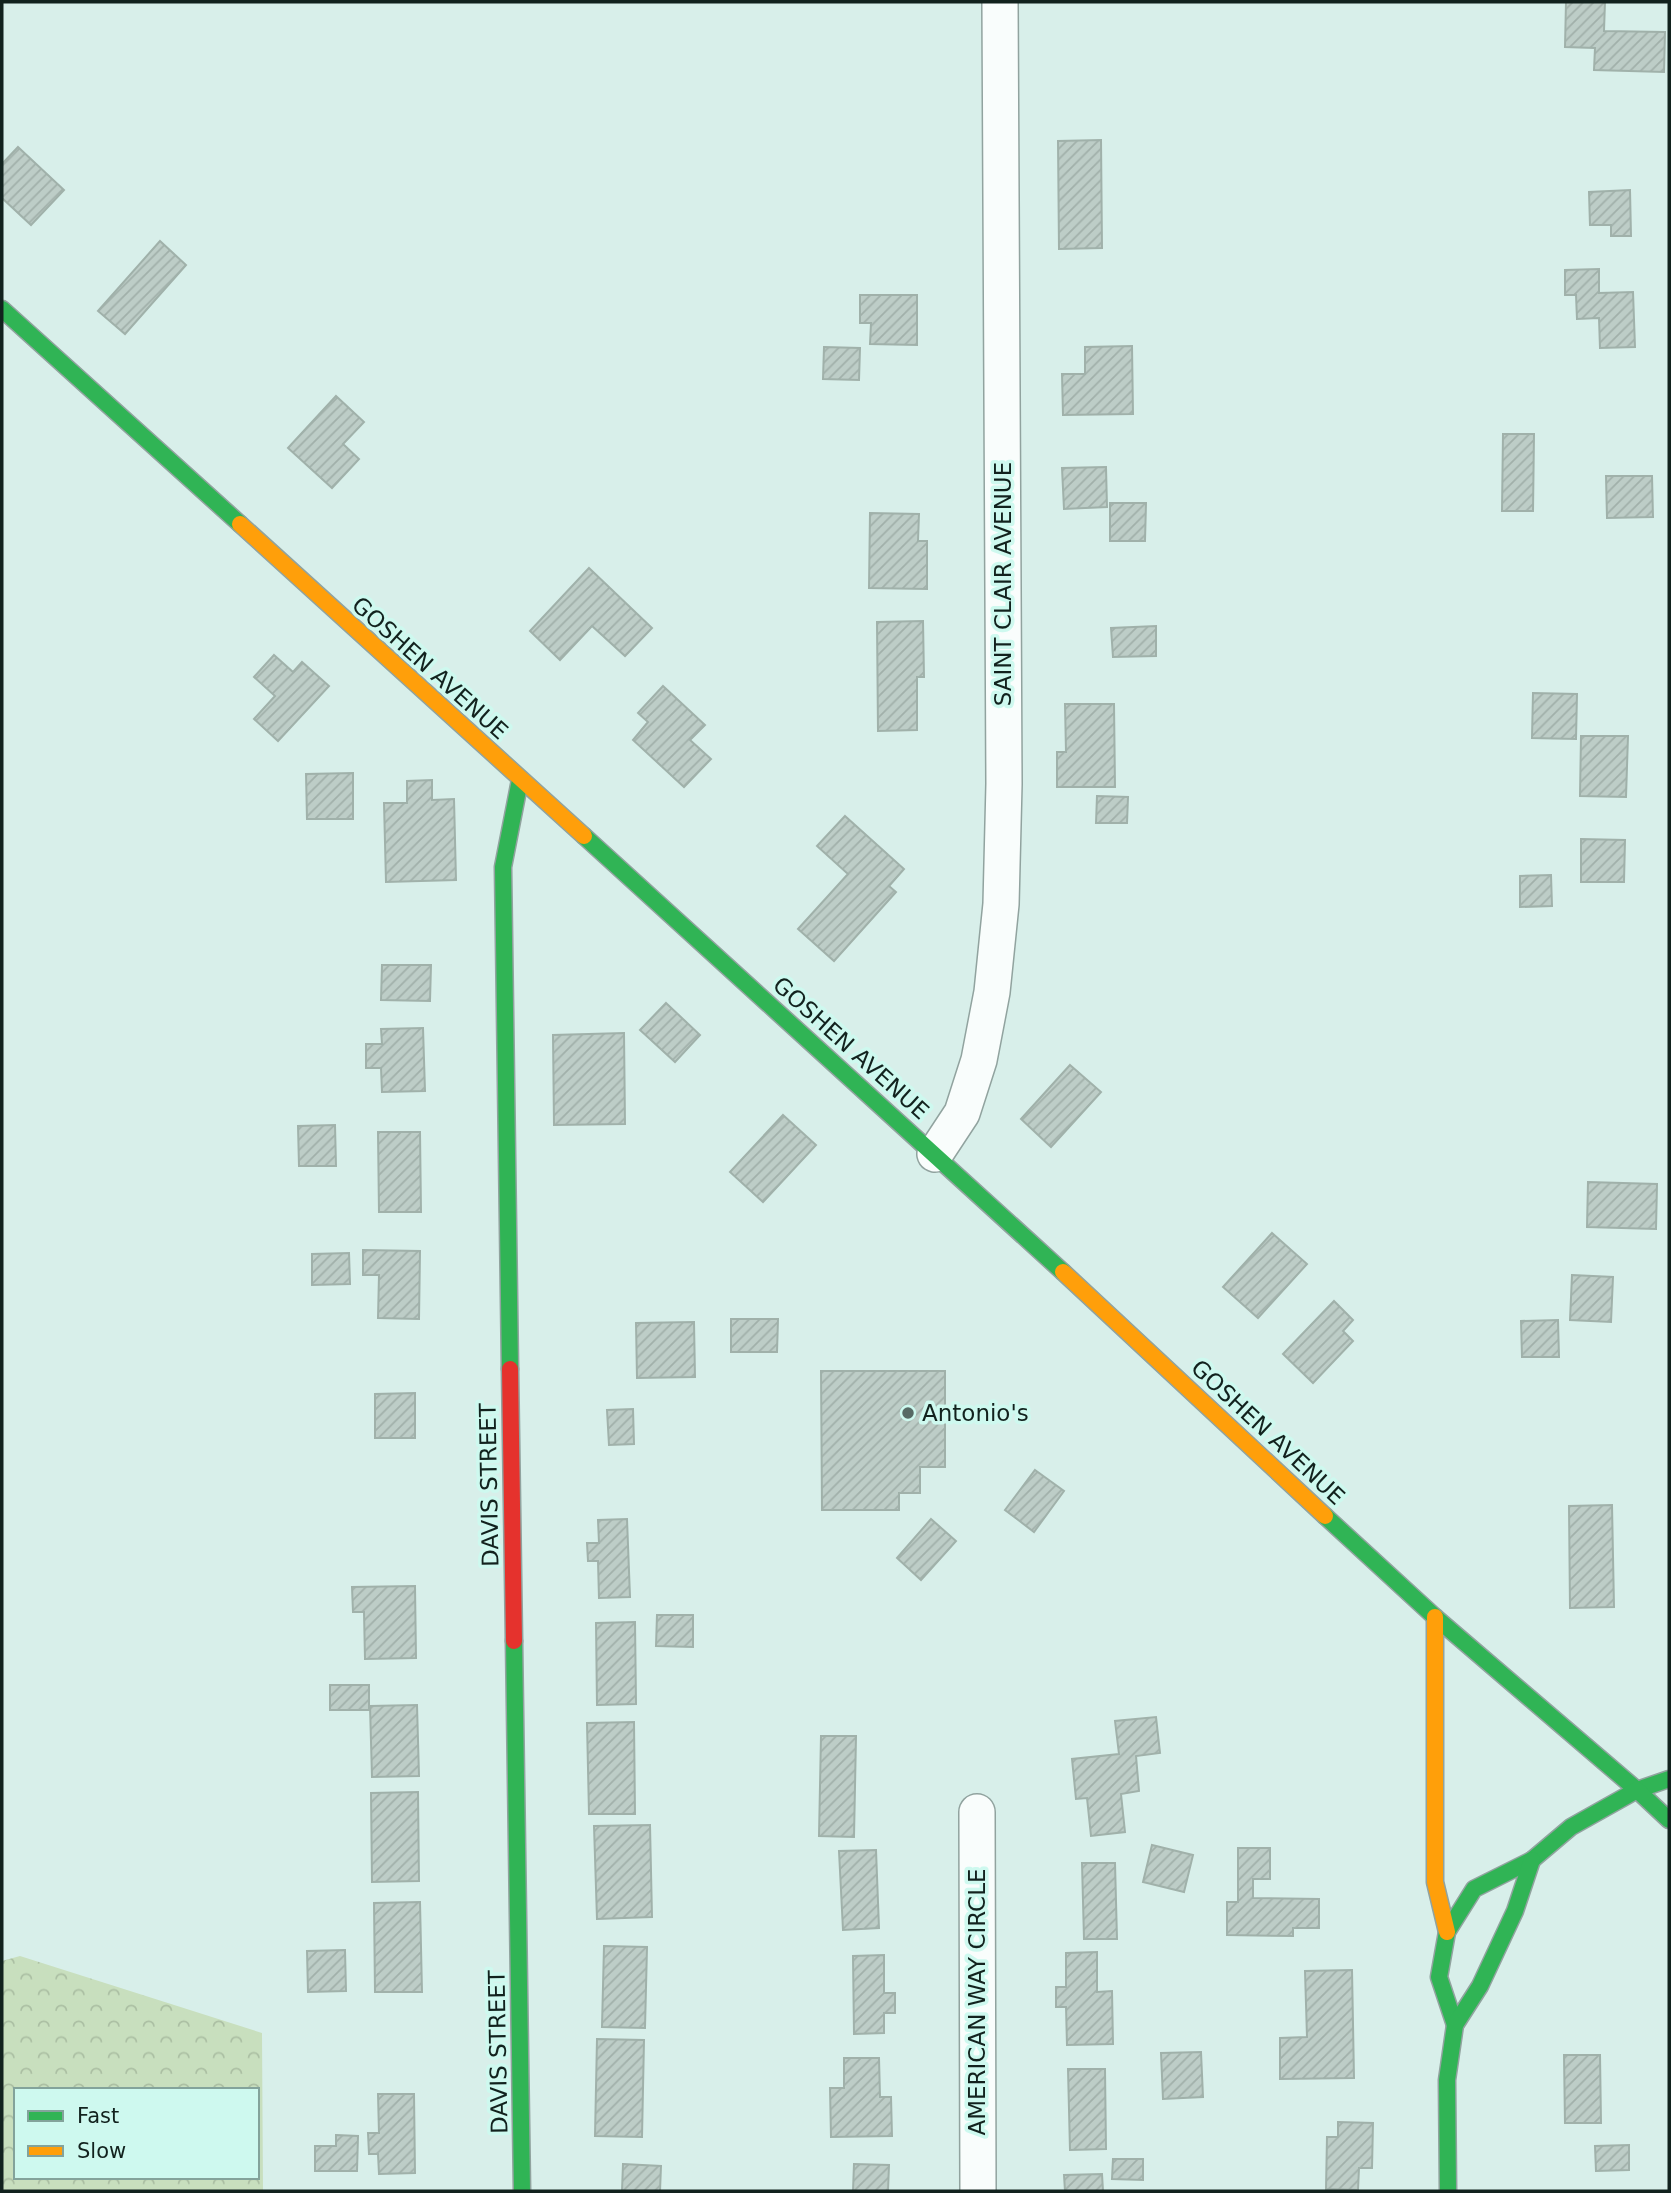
<svg xmlns="http://www.w3.org/2000/svg" width="1671" height="2193" viewBox="0 0 1671 2193" font-family="'DejaVu Sans',sans-serif">
<style>
.forest{fill:url(#forest-crowns);fill-rule:evenodd}
.building{fill:url(#building-hatch);stroke:#a0b1aa;stroke-width:2}
.lines{fill:none;stroke-linecap:round;stroke-linejoin:round}
.street-casing{stroke:#91a39f;stroke-width:38}
.fast-casing{stroke:#91a39f;stroke-width:19}
.slow-casing{stroke:#91a39f;stroke-width:19}
.jam-casing{stroke:#91a39f;stroke-width:19}
.street{stroke:#f9fdfc;stroke-width:35}
.fast{stroke:#30b455;stroke-width:16}
.slow{stroke:#ff9f0a;stroke-width:16}
.jam{stroke:#e5322d;stroke-width:16}
.poi-dot{fill:#576a65;stroke:#cef9ef;stroke-width:2.5}
.labels{text-anchor:middle;dominant-baseline:central;stroke-width:7;stroke-linejoin:round;paint-order:stroke}
.street-label{font-size:23px;fill:#12221e;stroke:#cef9ef}
.poi-label{font-size:23px;fill:#12221e;stroke:#cef9ef;text-anchor:start}
</style>
<defs>
<pattern id="forest-crowns" width="20" height="18" patternUnits="userSpaceOnUse" patternTransform="scale(1.75)"><rect width="20" height="18" fill="#c8dfbe"/><path d="M2 6a3 3 0 1 1 6 0M12 15a3 3 0 1 1 6 0" fill="none" stroke="#abbfa3"/></pattern>
<pattern id="building-hatch" width="6" height="6" patternUnits="userSpaceOnUse" patternTransform="scale(1.75)"><rect width="6" height="6" fill="#bdcdc7"/><path d="M-1 1l2-2M0 6l6-6M5 7l2-2" fill="none" stroke="#a1b0aa"/></pattern>
</defs>
<rect width="100%" height="100%" fill="#d8efea"/>
<!-- forest -->
<path class="forest" d="M20,1956L262,2033L263,2191H2V1961ZM16,2090H257V2177H16Z"/>
<!-- building -->
<g class="building">
<polygon points="1566,2 1605,2 1604,31 1665,32 1664,72 1594,70 1595,48 1565,47"/>
<polygon points="1101,140 1102,248 1059,249 1058,141"/>
<polygon points="18,147 64,190 31,225 2,198 2,164"/>
<polygon points="1630,190 1631,236 1611,236 1611,225 1590,225 1589,192"/>
<polygon points="160,241 186,265 125,334 98,311"/>
<polygon points="1599,269 1599,293 1633,292 1635,347 1600,348 1599,318 1577,319 1576,295 1565,295 1565,270"/>
<polygon points="860,295 917,295 917,345 870,344 871,323 860,323"/>
<polygon points="1132,346 1133,414 1063,415 1062,374 1085,374 1085,347"/>
<polygon points="824,347 860,348 859,380 823,379"/>
<polygon points="336,396 364,422 343,444 359,459 332,488 288,448"/>
<polygon points="1503,434 1534,434 1533,511 1502,511"/>
<polygon points="1106,467 1107,507 1064,509 1062,468"/>
<polygon points="1606,476 1652,476 1653,517 1607,518"/>
<polygon points="1110,503 1146,503 1145,541 1110,541"/>
<polygon points="870,513 919,514 918,541 927,541 927,589 869,588"/>
<polygon points="589,568 652,628 625,656 592,626 560,660 530,631"/>
<polygon points="923,621 924,677 917,677 917,730 878,731 877,622"/>
<polygon points="1156,626 1156,656 1113,657 1111,628"/>
<polygon points="274,655 293,672 302,662 329,686 278,741 254,719 275,696 254,677"/>
<polygon points="663,686 705,725 690,740 711,759 684,787 633,740 648,722 638,713"/>
<polygon points="1533,693 1577,694 1576,739 1532,738"/>
<polygon points="1065,704 1114,704 1115,787 1057,787 1057,752 1066,752"/>
<polygon points="1581,736 1628,736 1626,797 1580,796"/>
<polygon points="353,773 353,819 307,819 306,774"/>
<polygon points="432,780 432,800 454,799 456,880 386,882 384,803 407,803 407,781"/>
<polygon points="1097,796 1128,797 1127,823 1096,823"/>
<polygon points="845,816 904,869 889,886 896,892 834,961 798,929 848,874 817,846"/>
<polygon points="1581,839 1625,840 1624,882 1581,882"/>
<polygon points="1551,875 1552,906 1520,907 1520,876"/>
<polygon points="382,965 431,965 430,1001 381,1000"/>
<polygon points="666,1003 700,1035 675,1062 640,1030"/>
<polygon points="423,1028 425,1091 382,1092 381,1068 366,1068 366,1044 382,1044 381,1029"/>
<polygon points="624,1033 625,1124 554,1125 553,1035"/>
<polygon points="1070,1065 1101,1092 1051,1147 1021,1119"/>
<polygon points="783,1115 816,1145 763,1202 730,1172"/>
<polygon points="335,1125 336,1166 299,1166 298,1126"/>
<polygon points="378,1132 420,1132 421,1212 379,1212"/>
<polygon points="1588,1182 1657,1184 1656,1229 1587,1227"/>
<polygon points="1272,1233 1307,1264 1258,1318 1223,1287"/>
<polygon points="363,1250 420,1251 419,1319 378,1318 379,1275 363,1275"/>
<polygon points="349,1253 350,1284 312,1285 312,1254"/>
<polygon points="1572,1275 1613,1277 1611,1322 1570,1320"/>
<polygon points="1334,1301 1353,1320 1343,1331 1353,1341 1313,1383 1283,1354"/>
<polygon points="731,1319 778,1319 777,1352 731,1352"/>
<polygon points="1558,1320 1559,1357 1522,1357 1521,1321"/>
<polygon points="694,1322 695,1377 637,1378 636,1323"/>
<polygon points="821,1371 945,1371 945,1467 920,1467 920,1493 899,1493 899,1510 822,1510"/>
<polygon points="415,1393 415,1438 375,1438 375,1394"/>
<polygon points="633,1409 634,1444 609,1445 607,1410"/>
<polygon points="1035,1470 1064,1491 1034,1532 1005,1510"/>
<polygon points="1612,1505 1614,1607 1570,1608 1569,1506"/>
<polygon points="627,1519 630,1597 599,1598 598,1561 588,1561 587,1543 599,1543 598,1520"/>
<polygon points="931,1519 956,1541 921,1580 897,1558"/>
<polygon points="415,1586 416,1658 365,1659 364,1612 353,1612 352,1587"/>
<polygon points="657,1615 693,1615 693,1647 656,1646"/>
<polygon points="635,1622 636,1704 597,1705 596,1623"/>
<rect x="330" y="1685" width="39" height="25"/>
<polygon points="417,1705 419,1776 372,1777 370,1706"/>
<polygon points="1156,1717 1160,1753 1136,1756 1139,1791 1121,1794 1125,1832 1091,1836 1087,1798 1076,1799 1072,1759 1119,1754 1115,1721"/>
<polygon points="634,1722 635,1814 589,1814 587,1723"/>
<polygon points="821,1736 856,1736 854,1837 819,1836"/>
<polygon points="418,1792 419,1881 372,1882 371,1793"/>
<polygon points="650,1825 652,1917 597,1919 594,1826"/>
<polygon points="1152,1845 1193,1855 1184,1892 1143,1882"/>
<polygon points="1238,1848 1270,1848 1270,1879 1253,1879 1253,1898 1319,1899 1319,1928 1293,1928 1293,1936 1227,1935 1227,1902 1238,1902"/>
<polygon points="876,1850 879,1928 843,1930 839,1851"/>
<polygon points="1082,1863 1115,1863 1117,1939 1084,1939"/>
<polygon points="420,1902 422,1992 375,1992 374,1903"/>
<polygon points="604,1946 647,1947 645,2028 602,2027"/>
<polygon points="345,1950 346,1991 308,1992 307,1951"/>
<polygon points="1097,1952 1097,1992 1112,1991 1113,2044 1067,2045 1066,2007 1056,2007 1056,1987 1066,1987 1066,1953"/>
<polygon points="884,1955 884,1993 895,1993 895,2013 884,2013 884,2033 854,2034 853,1956"/>
<polygon points="1352,1970 1354,2078 1280,2079 1280,2038 1307,2037 1305,1971"/>
<polygon points="597,2039 644,2040 642,2137 595,2136"/>
<polygon points="1201,2052 1203,2097 1163,2099 1161,2053"/>
<polygon points="1564,2055 1600,2055 1601,2123 1565,2123"/>
<polygon points="844,2058 879,2058 880,2097 891,2097 892,2136 831,2137 830,2088 844,2088"/>
<polygon points="1068,2069 1105,2069 1106,2149 1070,2150"/>
<polygon points="378,2094 414,2094 415,2173 379,2174 378,2154 369,2154 368,2133 379,2133"/>
<polygon points="1338,2122 1373,2123 1372,2168 1359,2168 1358,2190 1326,2189 1327,2137 1338,2137"/>
<polygon points="336,2135 358,2136 357,2171 315,2171 315,2146 336,2146"/>
<polygon points="1629,2145 1629,2170 1596,2171 1595,2146"/>
<polygon points="1113,2159 1143,2159 1143,2180 1112,2179"/>
<polygon points="623,2164 661,2166 660,2191 622,2191"/>
<polygon points="854,2164 889,2165 888,2191 853,2191"/>
<polygon points="1102,2174 1103,2191 1065,2191 1064,2175"/>
</g>
<g class="lines">
<!-- street casing -->
<g class="street-casing">
<g id="street">
<polyline points="935,1154 962,1113 979,1060 992,992 1001,904 1004,784 1000,2"/>
<polyline points="977,1812 978,2191"/>
</g>
</g>
<!-- fast casing -->
<g class="fast-casing">
<g id="fast">
<polyline points="2,309 240,524"/>
<polyline points="584,836 1063,1272"/>
<polyline points="510,1369 503,867 520,780"/>
<polyline points="1325,1516 1435,1617 1637,1790 1669,1779"/>
<polyline points="514,1641 522,2191"/>
<polyline points="1455,2025 1439,1977 1447,1932 1474,1889 1532,1860 1571,1827 1637,1790 1669,1820"/>
<polyline points="1448,2191 1447,2080 1455,2025 1480,1986 1515,1911 1532,1860"/>
</g>
</g>
<!-- slow casing -->
<g class="slow-casing">
<g id="slow">
<polyline points="240,524 584,836"/>
<polyline points="1063,1272 1325,1516"/>
<polyline points="1435,1617 1435,1882 1447,1932"/>
</g>
</g>
<!-- jam casing -->
<g class="jam-casing">
<polyline id="jam" points="510,1369 514,1641"/>
</g>
<!-- street -->
<use href="#street" class="street"/>
<!-- fast -->
<use href="#fast" class="fast"/>
<!-- slow -->
<use href="#slow" class="slow"/>
<!-- jam -->
<use href="#jam" class="jam"/>
</g>
<!-- markers -->
<circle class="poi-dot" cx="908" cy="1413" r="7"/>
<g class="labels">
<!-- street labels -->
<g class="street-label">
<text transform="translate(1003 584) rotate(-90)">SAINT CLAIR AVENUE</text>
<text transform="translate(430 668) rotate(42)">GOSHEN AVENUE</text>
<text transform="translate(851 1048) rotate(42)">GOSHEN AVENUE</text>
<text transform="translate(1268 1432) rotate(43)">GOSHEN AVENUE</text>
<text transform="translate(489 1485) rotate(-91)">DAVIS STREET</text>
<text transform="translate(977 2002) rotate(-90)">AMERICAN WAY CIRCLE</text>
<text transform="translate(498 2052) rotate(-91)">DAVIS STREET</text>
</g>
<!-- poi labels -->
<g class="poi-label">
<text x="922" y="1413">Antonio's</text>
</g>
</g>
<!-- border -->
<rect width="1671" height="2193" fill="none" stroke="#12221e" stroke-width="7"/>
<!-- legend -->
<rect x="14" y="2088" width="245" height="91" fill="#cef9ef" stroke="#83a39b" stroke-width="2"/>
<rect x="28" y="2111" width="35" height="10" fill="#30b455" stroke="#83a39b" stroke-width="2"/>
<text x="77" y="2123" font-size="21" fill="#12221e">Fast</text>
<rect x="28" y="2146" width="35" height="10" fill="#ff9f0a" stroke="#83a39b" stroke-width="2"/>
<text x="77" y="2158" font-size="21" fill="#12221e">Slow</text>
</svg>
